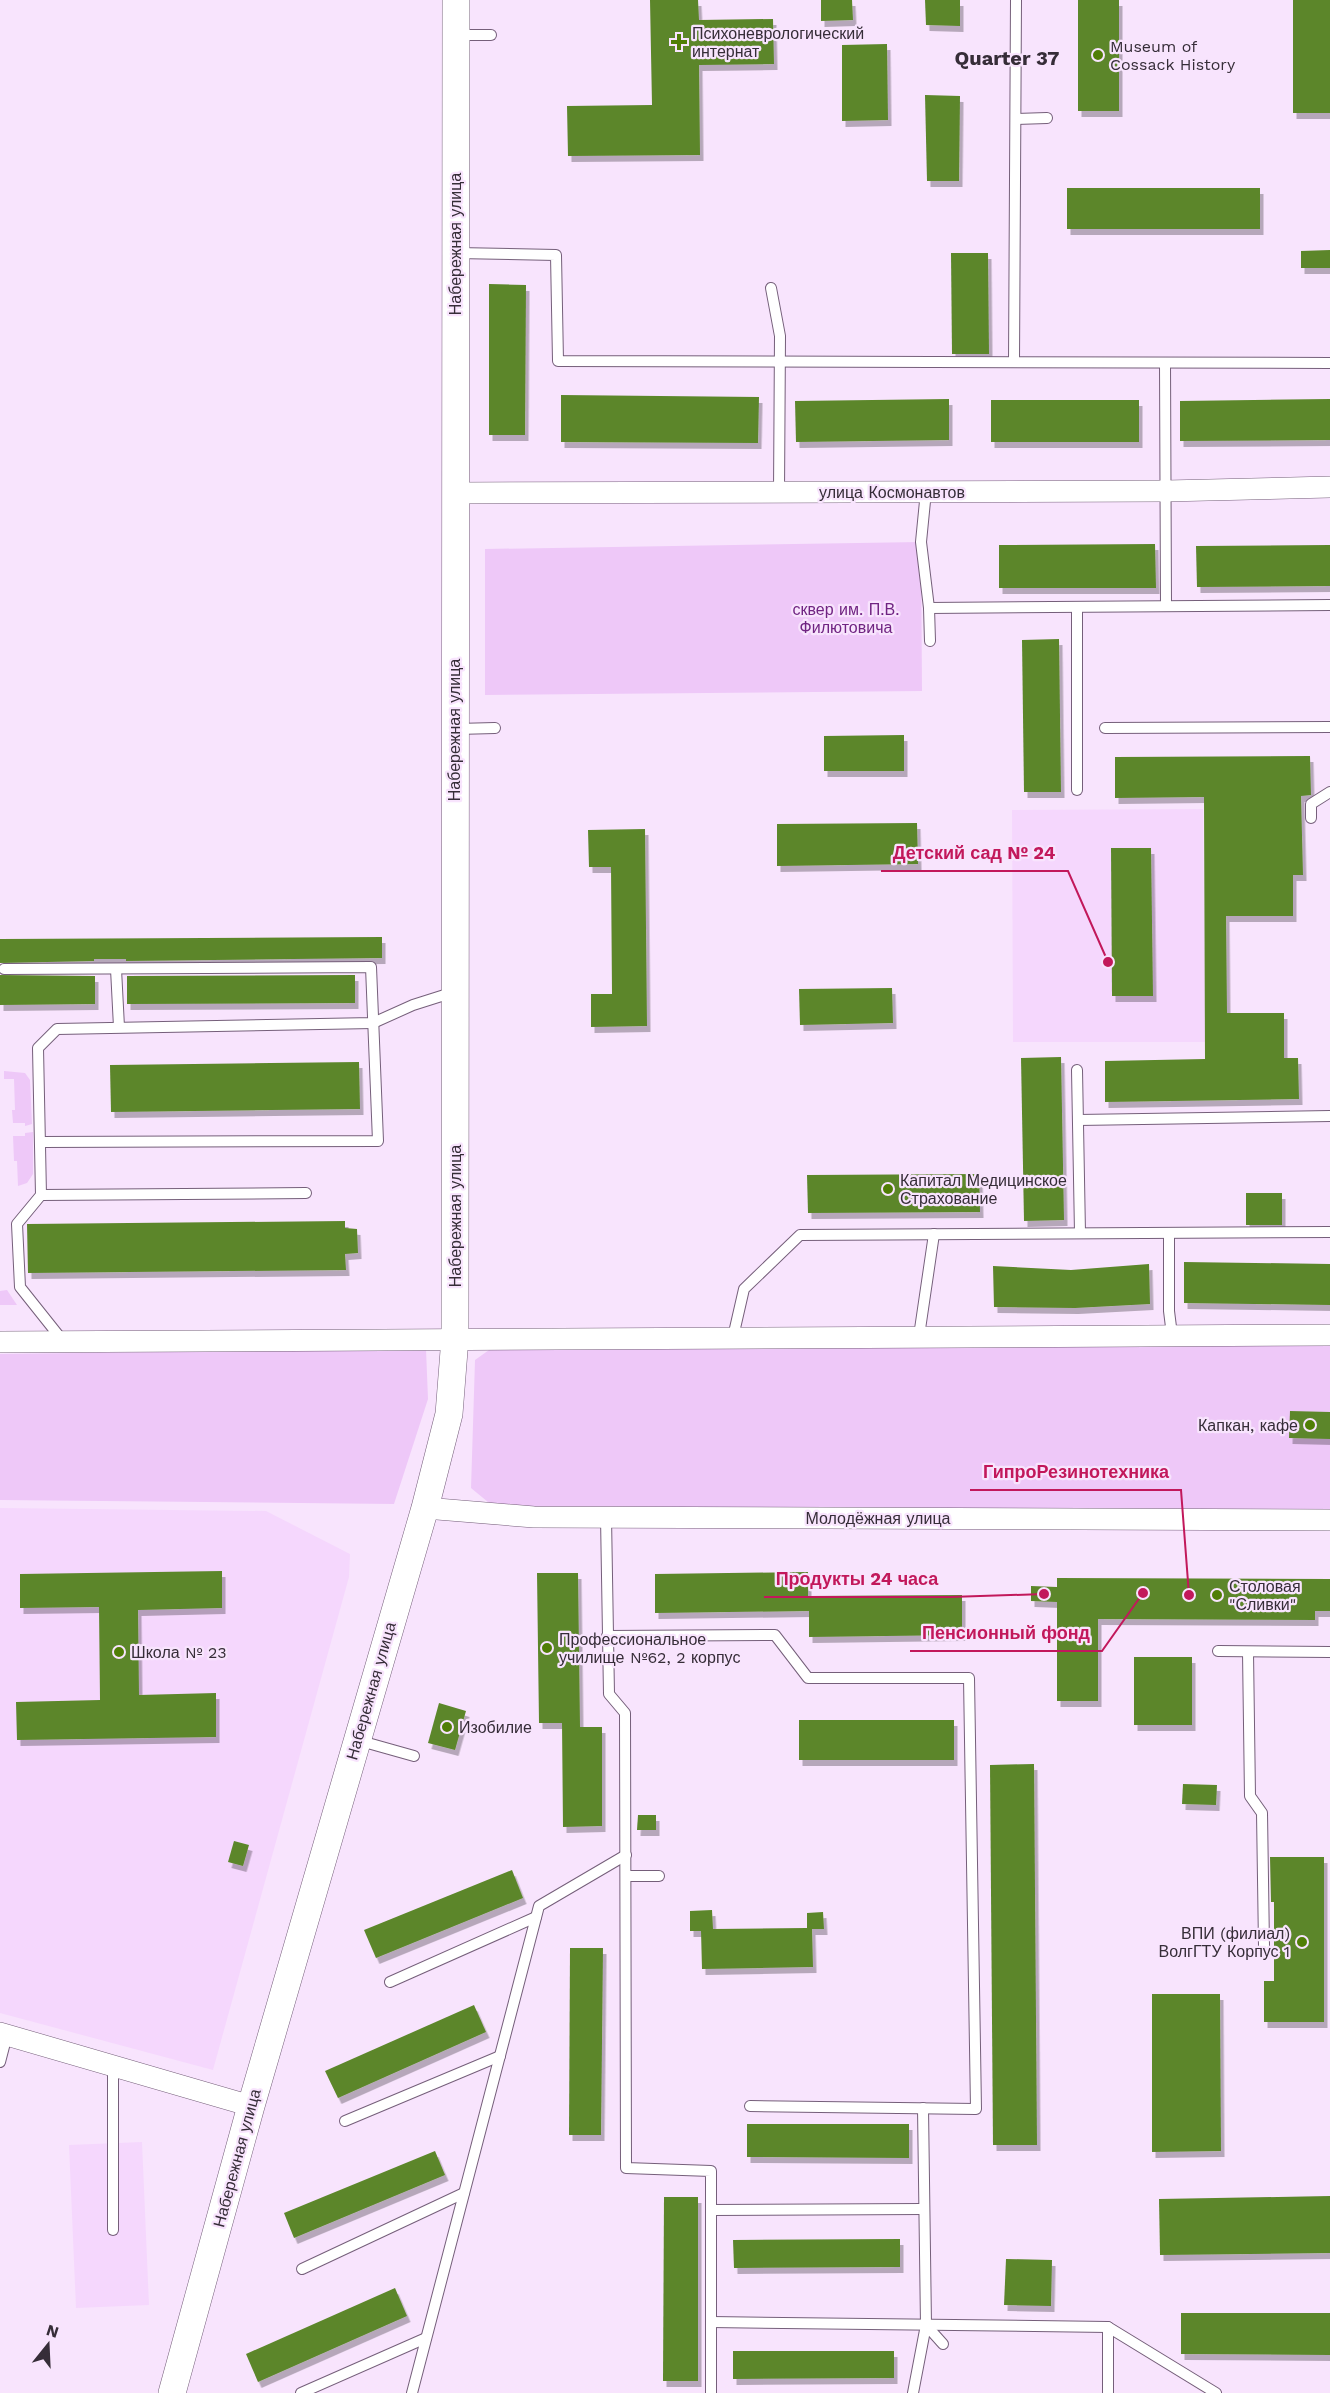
<svg xmlns="http://www.w3.org/2000/svg" width="1330" height="2393" viewBox="0 0 1330 2393" font-family="'Work Sans',sans-serif">
<style>
.built{fill:#f5d7fd}
.green{fill:#eec8f8}
.building{fill:#5c862b;filter:url(#shadow)}
.lines{fill:none;stroke-linecap:round;stroke-linejoin:round}
.service-casing{stroke:#755f7a;stroke-width:12}
.minor-casing{stroke:#755f7a;stroke-width:22}
.tertiary-casing{stroke:#755f7a;stroke-width:28}
.service{stroke:#fff;stroke-width:10}
.minor{stroke:#fff;stroke-width:21}
.tertiary{stroke:#fff;stroke-width:27}
.poi-dot{fill:#507e06;stroke:#f8e4fd;stroke-width:2}
.labels{text-anchor:middle;dominant-baseline:central;stroke-width:4.5;stroke-linejoin:round;paint-order:stroke}
.poi-label{font-size:16px;fill:#362d38;stroke:#f8e4fd;text-anchor:start}
.street-label{font-size:16px;fill:#362d38;stroke:#f8e4fd}
.park-label{font-size:16px;fill:#702482;stroke:#f8e4fd}
.quarter-label{font-size:20px;font-weight:bold;fill:#362d38;stroke:#f8e4fd}
.leader{fill:none;stroke:#c2185b;stroke-width:2}
.callout-dot{fill:#c2185b;stroke:#f8e4fd;stroke-width:2}
.callout-label{font-size:18px;text-anchor:middle;font-weight:bold;fill:#c2185b;stroke:#f8e4fd;stroke-width:4.5;stroke-linejoin:round;paint-order:stroke}
</style>
<defs>
<filter id="shadow"><feDropShadow dx="3.5" dy="6" stdDeviation="0" flood-color="#0004"/></filter>
</defs>
<rect width="100%" height="100%" fill="#f8e4fd"/>
<!-- built -->
<g class="built">
<polygon points="1203,809 1205,1042 1013,1042 1012,810"/>
<polygon points="0,1508 266,1511 350,1554 349,1577 213,2070 0,2013"/>
<polygon points="142,2142 149,2305 76,2308 69,2145"/>
</g>
<!-- green -->
<g class="green">
<polygon points="921,542 922,691 485,695 485,549"/>
<polygon points="4,1071 25,1073 30,1080 32,1124 25,1126 25,1123 13,1123 12,1110 15,1110 14,1079 4,1079"/>
<polygon points="33,1132 33,1174 27,1183 18,1186 17,1161 14,1161 13,1136 25,1136 25,1133"/>
<polygon points="7,1290 17,1305 0,1305 0,1291"/>
<polygon points="1330,1338 1330,1509 494,1507 471,1488 475,1360 496,1345"/>
<polygon points="426,1349 428,1399 394,1504 0,1500 0,1354"/>
</g>
<!-- building -->
<g class="building">
<polygon points="650,0 698,0 699,20 773,19 774,64 699,65 700,155 568,156 567,106 652,105"/>
<polygon points="821,0 852,0 853,20 821,21"/>
<polygon points="925,0 960,0 960,26 926,25"/>
<rect x="1078" y="0" width="41" height="111"/>
<rect x="1293" y="0" width="37" height="113"/>
<polygon points="887,44 888,120 842,121 842,45"/>
<polygon points="925,95 960,96 959,181 927,181"/>
<rect x="1067" y="188" width="193" height="41"/>
<polygon points="1330,250 1330,268 1301,268 1301,251"/>
<polygon points="951,253 988,253 989,354 952,354"/>
<polygon points="489,284 526,285 525,435 489,435"/>
<polygon points="561,395 759,397 758,443 561,442"/>
<polygon points="949,399 949,440 796,442 795,401"/>
<polygon points="1330,399 1330,440 1180,441 1180,401"/>
<rect x="991" y="400" width="148" height="42"/>
<polygon points="1155,544 1156,588 999,588 999,545"/>
<polygon points="1330,545 1330,586 1197,587 1196,546"/>
<polygon points="1059,639 1061,792 1024,792 1022,640"/>
<polygon points="904,735 904,771 824,771 824,736"/>
<polygon points="1310,756 1311,795 1301,796 1303,875 1293,875 1293,916 1226,916 1227,1013 1284,1013 1284,1058 1298,1058 1299,1099 1105,1102 1105,1061 1205,1059 1204,797 1115,798 1115,757"/>
<polygon points="917,823 918,864 777,866 777,824"/>
<polygon points="645,829 647,1026 591,1027 591,994 612,994 611,867 589,867 588,830"/>
<polygon points="1111,848 1151,848 1153,996 1112,996"/>
<polygon points="382,937 382,958 126,961 126,959 94,959 94,961 0,963 0,939"/>
<polygon points="0,975 95,976 95,1004 0,1005"/>
<polygon points="355,975 355,1003 127,1004 127,976"/>
<polygon points="892,988 893,1023 800,1025 799,989"/>
<polygon points="1061,1057 1064,1220 1024,1221 1021,1058"/>
<polygon points="359,1062 360,1109 111,1112 110,1065"/>
<polygon points="979,1174 980,1212 808,1213 807,1175"/>
<rect x="1246" y="1193" width="36" height="32"/>
<polygon points="345,1221 345,1228 357,1229 358,1253 345,1254 346,1270 28,1273 27,1224"/>
<polygon points="1184,1262 1330,1264 1330,1305 1184,1303"/>
<polygon points="1149,1264 1150,1304 1075,1308 994,1307 993,1266 1071,1270"/>
<polygon points="1290,1411 1330,1412 1330,1439 1289,1438"/>
<polygon points="222,1571 222,1608 138,1610 139,1695 216,1693 216,1737 17,1740 16,1702 100,1700 99,1607 20,1608 20,1574"/>
<polygon points="808,1572 808,1596 962,1595 962,1635 809,1637 809,1611 655,1613 655,1574"/>
<polygon points="537,1573 578,1573 580,1727 602,1727 602,1826 563,1827 562,1723 539,1723"/>
<polygon points="1057,1578 1330,1579 1330,1611 1315,1611 1315,1620 1098,1619 1098,1701 1057,1701 1057,1602 1031,1601 1031,1586 1057,1587"/>
<rect x="1134" y="1657" width="58" height="68"/>
<polygon points="439,1703 466,1711 455,1750 428,1743"/>
<rect x="799" y="1720" width="155" height="40"/>
<polygon points="1034,1764 1037,2145 993,2145 990,1765"/>
<polygon points="1183,1784 1217,1785 1216,1805 1182,1804"/>
<polygon points="638,1815 656,1815 656,1830 637,1830"/>
<polygon points="234,1841 249,1845 243,1866 228,1862"/>
<polygon points="1270,1857 1324,1857 1324,2022 1264,2022 1264,1981 1274,1981 1274,1902 1271,1902"/>
<polygon points="512,1870 523,1898 376,1958 364,1930"/>
<polygon points="712,1910 713,1929 807,1928 807,1913 823,1912 824,1929 812,1929 813,1967 702,1969 701,1931 690,1931 690,1911"/>
<polygon points="570,1948 603,1948 601,2135 569,2135"/>
<polygon points="1152,1994 1220,1994 1221,2151 1152,2152"/>
<polygon points="474,2005 486,2032 338,2098 325,2071"/>
<polygon points="747,2124 909,2124 909,2158 747,2157"/>
<polygon points="435,2151 445,2175 294,2238 284,2213"/>
<polygon points="1330,2196 1330,2253 1160,2255 1159,2199"/>
<polygon points="664,2197 698,2197 698,2381 663,2381"/>
<polygon points="900,2239 900,2267 734,2268 733,2240"/>
<polygon points="1006,2259 1052,2260 1051,2306 1004,2305"/>
<polygon points="395,2288 407,2316 258,2382 246,2354"/>
<polygon points="1181,2313 1330,2313 1330,2355 1181,2354"/>
<polygon points="733,2351 894,2351 894,2378 733,2379"/>
</g>
<g class="lines">
<!-- service casing -->
<g class="service-casing">
<g id="service">
<polyline points="456,35 491,35"/>
<polyline points="1016,119 1047,118"/>
<polyline points="457,253 556,255 558,361 1330,363"/>
<polyline points="771,288 780,336 779,492"/>
<polyline points="1014,362 1016,0"/>
<polyline points="1165,363 1166,606"/>
<polyline points="926,491 921,542 929,608 930,641"/>
<polyline points="1077,607 1077,790"/>
<polyline points="929,608 1330,605"/>
<polyline points="1105,728 1330,727"/>
<polyline points="457,729 495,728"/>
<polyline points="1311,818 1311,804 1330,792"/>
<polyline points="4,969 371,967 378,1141 41,1142"/>
<polyline points="116,969 119,1027"/>
<polyline points="1077,1070 1080,1233"/>
<polyline points="1078,1120 1330,1116"/>
<polyline points="41,1195 306,1193"/>
<polyline points="1169,1233 1169,1311 1172,1335"/>
<polyline points="919,1336 934,1234"/>
<polyline points="733,1337 744,1289 800,1235 1330,1232"/>
<polyline points="63,1341 20,1287 17,1224 41,1195 38,1048 57,1029 373,1023 413,1005 454,992"/>
<polyline points="606,1517 609,1694 625,1713 626,2168 711,2171 711,2393"/>
<polyline points="607,1636 775,1635 808,1678 969,1678 976,2109 750,2106"/>
<polyline points="1218,1651 1330,1652"/>
<polyline points="1248,1652 1250,1796 1262,1813 1264,1946"/>
<polyline points="357,1740 414,1756"/>
<polyline points="626,1876 659,1876"/>
<polyline points="390,1982 536,1917"/>
<polyline points="0,2062 7,2035"/>
<polyline points="345,2121 500,2056"/>
<polyline points="711,2210 924,2209"/>
<polyline points="113,2230 113,2066"/>
<polyline points="302,2269 464,2193"/>
<polyline points="711,2322 1108,2327 1216,2393"/>
<polyline points="926,2325 943,2344"/>
<polyline points="301,2393 426,2338"/>
<polyline points="412,2393 539,1906 626,1855"/>
<polyline points="913,2393 926,2325 923,2108"/>
<polyline points="1108,2393 1108,2327"/>
</g>
</g>
<!-- minor casing -->
<g class="minor-casing">
<g id="minor">
<polyline points="455,493 1166,491 1330,487"/>
<polyline points="0,1342 1330,1335"/>
<polyline points="425,1508 534,1517 1330,1520"/>
<polyline points="0,2033 251,2106"/>
</g>
</g>
<!-- tertiary casing -->
<g class="tertiary-casing">
<polyline id="tertiary" points="172,2393 251,2106 425,1508 449,1414 455,1338 456,0"/>
</g>
<!-- service -->
<use href="#service" class="service"/>
<!-- minor -->
<use href="#minor" class="minor"/>
<!-- tertiary -->
<use href="#tertiary" class="tertiary"/>
</g>
<!-- markers -->
<g class="poi-dot">
<path d="M676 33h6v6h6v6h-6v6h-6v-6h-6v-6h6z"/>
<circle cx="1098" cy="55" r="6"/>
<circle cx="888" cy="1189" r="6"/>
<circle cx="1310" cy="1425" r="6"/>
<circle cx="1217" cy="1595" r="6"/>
<circle cx="547" cy="1648" r="6"/>
<circle cx="119" cy="1652" r="6"/>
<circle cx="447" cy="1727" r="6"/>
<circle cx="1302" cy="1942" r="6"/>
</g>
<g class="labels">
<!-- poi labels -->
<g class="poi-label">
<text x="692" y="33">Психоневрологический<tspan x="692" dy="18">интернат</tspan></text>
<text x="1110" y="46">Museum of<tspan x="1110" dy="18">Cossack History</tspan></text>
<text x="900" y="1180">Капитал Медицинское<tspan x="900" dy="18">Страхование</tspan></text>
<text x="1298" y="1425" text-anchor="end">Капкан, кафе</text>
<text x="1229" y="1586">Столовая<tspan x="1229" dy="18">"Сливки"</tspan></text>
<text x="559" y="1639">Профессиональное<tspan x="559" dy="18">училище №62, 2 корпус</tspan></text>
<text x="131" y="1652">Школа № 23</text>
<text x="459" y="1727">Изобилие</text>
<text x="1290" y="1933" text-anchor="end">ВПИ (филиал)<tspan x="1290" dy="18">ВолгГТУ Корпус 1</tspan></text>
</g>
<!-- street labels -->
<g class="street-label">
<text transform="translate(455 244) rotate(-90)">Набережная улица</text>
<text x="892" y="492">улица Космонавтов</text>
<text transform="translate(454 730) rotate(-90)">Набережная улица</text>
<text transform="translate(455 1216) rotate(-90)">Набережная улица</text>
<text x="878" y="1518">Молодёжная улица</text>
<text transform="translate(371 1691) rotate(-74)">Набережная улица</text>
<text transform="translate(237 2158) rotate(-75)">Набережная улица</text>
</g>
<!-- park labels -->
<g class="park-label">
<text x="846" y="609">сквер им. П.В.<tspan x="846" dy="18">Филютовича</tspan></text>
</g>
<!-- quarter labels -->
<g class="quarter-label">
<text x="1007" y="58">Quarter 37</text>
</g>
</g>
<!-- callouts -->
<path class="leader" d="M1108 962L1068 871H881M1189 1595L1181 1490H970M1044 1594L950 1597H764M1143 1593L1102 1651H910"/>
<g class="callout-dot">
<circle cx="1108" cy="962" r="6"/>
<circle cx="1189" cy="1595" r="6"/>
<circle cx="1044" cy="1594" r="6"/>
<circle cx="1143" cy="1593" r="6"/>
</g>
<g class="callout-label">
<text x="974" y="859">Детский сад № 24</text>
<text x="1076" y="1478">ГипроРезинотехника</text>
<text x="857" y="1585">Продукты 24 часа</text>
<text x="1006" y="1639">Пенсионный фонд</text>
</g>
<!-- north arrow -->
<g transform="translate(48 2345) rotate(18)" stroke="#f8e4fd" stroke-width="4.5" paint-order="stroke">
<path d="M0-4.5L10 22L0 15L-10 22Z" fill="#362d38"/>
<text y="-9" font-size="16" font-weight="bold" text-anchor="middle" fill="#362d38">N</text>
</g>
</svg>
